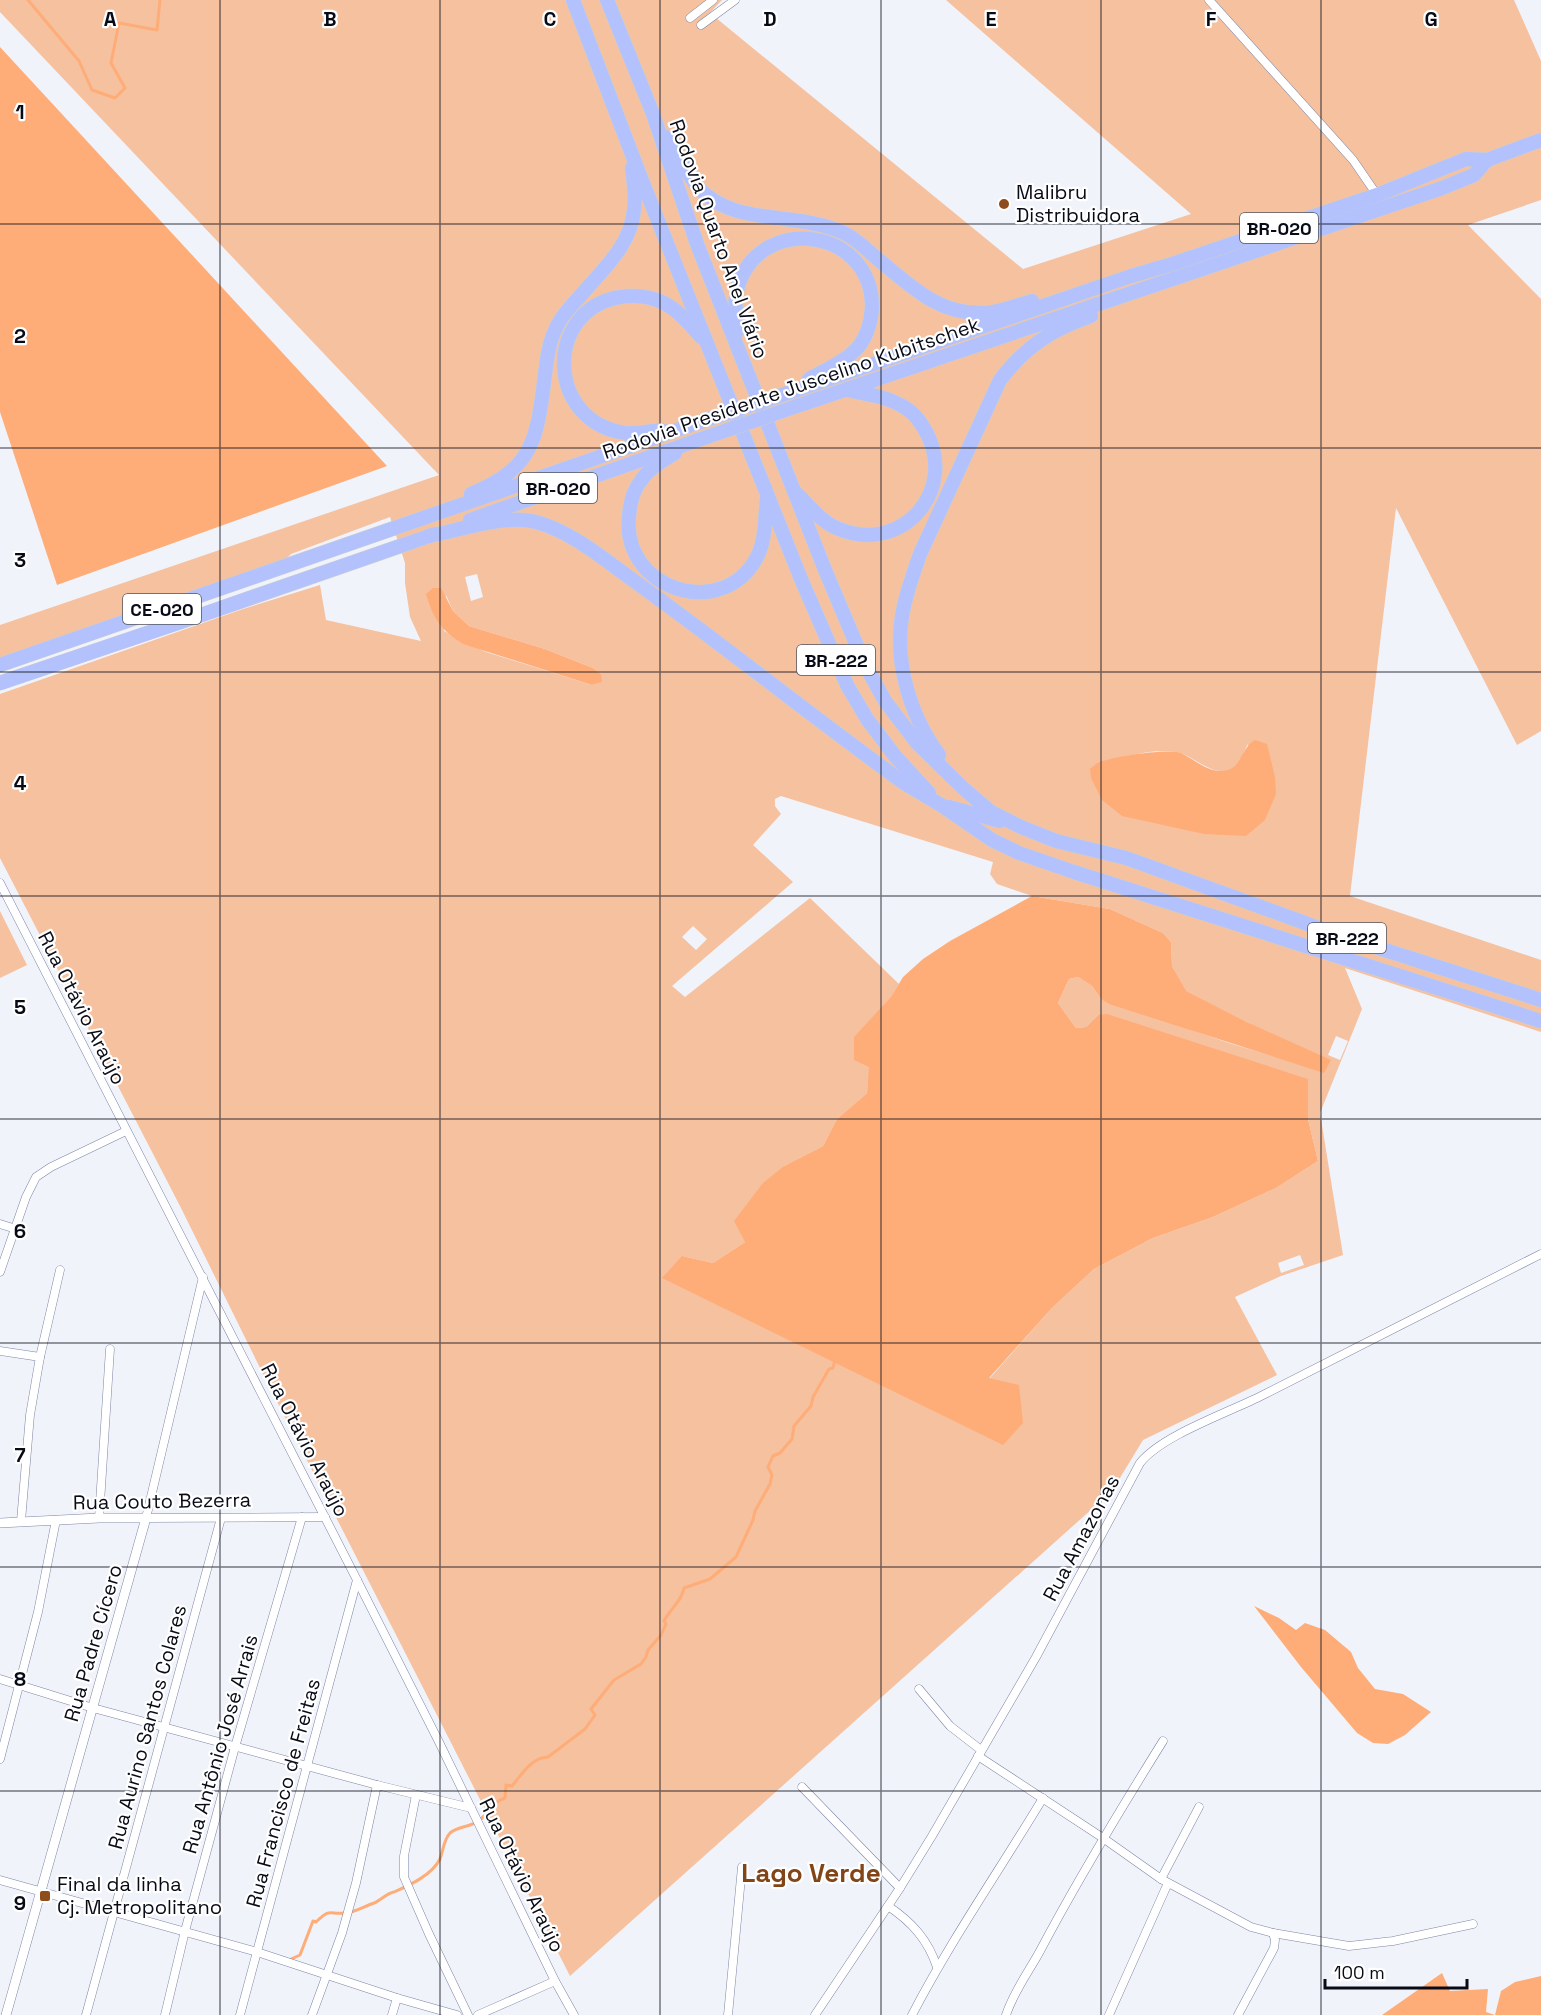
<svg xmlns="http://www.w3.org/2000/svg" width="1541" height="2015" viewBox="0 0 1541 2015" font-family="'Space Grotesk',sans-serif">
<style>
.green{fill:#f6c19f;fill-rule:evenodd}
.water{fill:#fead78}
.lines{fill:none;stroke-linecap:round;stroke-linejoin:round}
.stream{stroke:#fead78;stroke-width:3}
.minor-casing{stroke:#7d85a5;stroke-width:9}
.tertiary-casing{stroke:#7d85a5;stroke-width:10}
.trunk-casing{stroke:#ceced0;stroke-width:15}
.minor{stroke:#fff;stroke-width:8}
.tertiary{stroke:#fff;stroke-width:9}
.trunk{stroke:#b3c2fc;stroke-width:14}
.trunk-bridge-casing{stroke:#ceced0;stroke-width:15;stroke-linecap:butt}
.trunk-bridge{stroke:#b3c2fc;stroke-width:14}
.grid{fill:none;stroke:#080b16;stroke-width:1.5;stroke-opacity:0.55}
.poi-dot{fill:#8e4d1a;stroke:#fff;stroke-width:2}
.labels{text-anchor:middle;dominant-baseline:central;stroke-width:4.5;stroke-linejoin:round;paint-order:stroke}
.shield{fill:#fff;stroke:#52545c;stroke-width:1.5}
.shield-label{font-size:18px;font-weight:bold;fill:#080b16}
.poi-label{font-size:20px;fill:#080b16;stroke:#fff;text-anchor:start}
.street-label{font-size:20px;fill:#080b16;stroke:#fff}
.district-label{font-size:26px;font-weight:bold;fill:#814518;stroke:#fff}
.grid-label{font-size:20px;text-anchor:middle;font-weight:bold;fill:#080b16;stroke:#fff;stroke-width:4.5;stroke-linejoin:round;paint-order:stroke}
</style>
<rect width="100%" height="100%" fill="#f1f3fb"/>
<!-- green -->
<g class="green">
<path d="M0,0H722L710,13L1023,269L1191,214L946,0H1514L1541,61V200L1468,225L1541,299V731L1517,745L1396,508L1350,896L1541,960V1032L1345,968L1362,1009L1320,1113L1343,1255L1281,1276L1235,1297L1277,1375L1143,1440L1112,1491L570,1976L265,1378L180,1206L0,858V694L243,609L320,585L326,620L421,641L410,617L405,583V563L390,517L291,554L285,560L0,658V625L439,475L0,12ZM477,574L483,597L471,601L465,577ZM446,595L453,611L469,626L545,649L593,668L601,674V682L592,685L486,652L444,631ZM1248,744L1246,836L1097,763C1123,758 1150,748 1177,752C1193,755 1220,784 1237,765C1241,760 1244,751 1248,744ZM781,796L993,862L990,874L997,884L1032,896L1110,909L1163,933L1171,942L1172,966L1185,991L1249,1023L1325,1072L1229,1043L1101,999L1092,986L1078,977L1069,979L1058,1003L1076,1028L1086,1027L1098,1015L1307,1079L1308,1119L1318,1161L1276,1188L1213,1217L1153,1238L1094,1269L1052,1308L989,1379L682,1256L713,1263L745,1242L784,1166L823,1146L837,1119L867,1093C870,1059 880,1013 899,984L810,898L685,997L672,986L793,882L753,845L781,814L775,806V799ZM693,926L707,939L696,950L682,937ZM1336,1036L1348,1041L1340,1060L1328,1055ZM1300,1255L1304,1265L1281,1273L1278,1263Z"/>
<polygon points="0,911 27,965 0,978"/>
</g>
<!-- water -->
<g class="water">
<polygon points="0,47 387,466 57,585 0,412"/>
<path d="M433,588H441L453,611L469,626L545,649L593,668L601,674L602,682L592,685L463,644C440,629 434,620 426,594Z"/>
<path d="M1255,740L1267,744L1275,777L1276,794L1265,820L1246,836L1204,834L1122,816L1102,800L1091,778L1090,769C1092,767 1095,765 1097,763C1111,757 1167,748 1181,753C1196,760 1210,775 1228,770C1241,767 1241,748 1255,740Z"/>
<polygon points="1032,896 1110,909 1163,933 1171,942 1172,966 1186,991 1249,1023 1331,1060 1324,1073 1109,1004 1101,999 1092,986 1078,977 1069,979 1058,1003 1076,1028 1086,1027 1098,1015 1107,1014 1308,1079 1308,1119 1318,1161 1276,1188 1213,1217 1153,1238 1094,1269 1052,1308 989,1378 1019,1385 1023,1423 1003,1445 662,1278 682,1256 713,1263 745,1242 734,1221 763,1183 784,1166 823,1146 837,1119 867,1093 869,1067 854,1060 854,1037 891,997 903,977 923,959 950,941"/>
<polygon points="1254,1606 1279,1618 1296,1630 1305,1623 1325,1630 1351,1652 1358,1668 1375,1689 1403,1694 1431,1712 1405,1735 1388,1744 1373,1743 1357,1733 1301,1667"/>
<polygon points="1442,1973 1450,1991 1488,1989 1486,2012 1495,2015 1501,1991 1515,1982 1541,1976 1541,2015 1382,2015"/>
</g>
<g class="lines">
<!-- stream -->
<g class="stream">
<polyline points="28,0 79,61 92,90 115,98 125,88 111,63 119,23 157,30 160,0"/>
<path d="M289,1960L300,1955L313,1921L316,1922C332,1907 328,1915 346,1913C355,1912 365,1906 374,1903C381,1900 387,1893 394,1892C410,1885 432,1875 440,1859C443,1851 444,1839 450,1833C458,1826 472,1827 480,1820C489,1812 493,1802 505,1798L506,1785L512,1786C521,1775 532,1757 548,1757L585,1729L595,1715L591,1709L614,1680L641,1664L646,1657L648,1650L661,1635L666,1624L664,1621C670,1609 682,1601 684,1588L710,1579L736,1557L753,1520L755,1511L770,1484L772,1475L768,1467L773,1456L780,1453L792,1439L794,1426L811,1406L813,1397L829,1369L833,1368L835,1360"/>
</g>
<!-- minor casing -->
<g class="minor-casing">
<g id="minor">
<polyline points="1209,0 1353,160 1377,195"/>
<polyline points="690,18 713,0"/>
<polyline points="701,25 735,0"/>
<polyline points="0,883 357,1580 439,1742 555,1981 574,2015"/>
<polyline points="0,1224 16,1229"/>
<polyline points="0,1272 26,1197 36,1177 51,1167 126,1131"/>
<polyline points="203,1277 146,1518 325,1517"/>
<polyline points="0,1351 40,1357"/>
<polyline points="99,1518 110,1349"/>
<polyline points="21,1521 30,1415 40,1357 60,1270"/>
<polyline points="0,1679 93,1708 377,1785 471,1808"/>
<polyline points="919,1689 950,1726 981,1750"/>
<polyline points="978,1756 1103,1838 1161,1879 1251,1927 1273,1933 1349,1946 1393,1941 1473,1924"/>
<polyline points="0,1759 38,1612 56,1520"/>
<polyline points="802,1787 900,1888"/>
<polyline points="416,1795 404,1856 404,1877 429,1934 468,2015"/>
<polyline points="1161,1879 1199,1807"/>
<polyline points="0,1880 257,1952 397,1998 457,2015"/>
<path d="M888,1906C912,1922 928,1940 937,1967"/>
<polyline points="86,2015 221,1518"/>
<polyline points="165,2015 185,1931 235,1747 302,1517"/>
<polyline points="240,2015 357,1580"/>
<polyline points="312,2015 342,1933 356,1883 377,1785"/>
<polyline points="392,2015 397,1998"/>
<polyline points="478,2015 555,1981"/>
<polyline points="728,2015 742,1867"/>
<path d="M815,2015L900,1888L932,1836L1036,1657L1140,1463C1162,1435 1230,1412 1263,1395C1356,1348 1448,1301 1541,1254"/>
<path d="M912,2015C951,1940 999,1871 1043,1798"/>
<path d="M1006,2015C1014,1991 1028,1973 1040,1951C1078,1879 1120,1810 1163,1741"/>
<polyline points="1109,2015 1168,1883"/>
<polyline points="1238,2015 1274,1948 1275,1940 1273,1933"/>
</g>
</g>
<!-- tertiary casing -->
<g class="tertiary-casing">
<polyline id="tertiary" points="0,1523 99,1518 146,1518 6,2015"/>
</g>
<!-- trunk casing -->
<g class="trunk-casing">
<g id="trunk">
<polyline points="573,0 641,178 801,579 847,685 867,719 895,756 929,793"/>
<polyline points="607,0 653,114 697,244 825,570 865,665 885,701 917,743 963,788 991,812 1021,827 1056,841 1126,858 1338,935 1541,1000"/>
<path d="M666,137C676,153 685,172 698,187C732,227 799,211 844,233C857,239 868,251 880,261C912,287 938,314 983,313C1000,313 1017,305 1032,301"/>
<path d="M736,333C735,317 734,298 739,283C763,214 873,228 872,308C871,321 867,336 859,346C847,361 825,370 809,379"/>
<polyline points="794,391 1131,276 1169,265 1377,195 1466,159 1487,160 1541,140"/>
<polyline points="797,406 1442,188 1474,175 1487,160"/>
<path d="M662,430C650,431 637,434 626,433C546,423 543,310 620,297C635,295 650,296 664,303C679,311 690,324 701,337"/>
<path d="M675,453C662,461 648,469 640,482C632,492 630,504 629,516C621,590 723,622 757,557C766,540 765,516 767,498"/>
<path d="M471,494C535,468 537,437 545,375C547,358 549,341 557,326C563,313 573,304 582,294C604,268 631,245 634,210C636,196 634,182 632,168"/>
<path d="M797,494C810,506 822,523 839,529C903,555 959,489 925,430C921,423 915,414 907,409C890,397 867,394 847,390"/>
<polyline points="470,520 701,439"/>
<path d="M429,536C461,530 504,514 536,522C573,532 606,561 637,583C727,648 814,718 904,783L941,805L992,840L1019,853L1074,872L1541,1021"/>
<polyline points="0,665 697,423"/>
<polyline points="0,683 207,613 435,534"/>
<path d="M939,755C909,714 892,657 904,606C908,588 914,571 920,554L1000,380C1026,346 1051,330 1091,316"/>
<polyline points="949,807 1000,821"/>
</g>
</g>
<!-- minor -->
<use href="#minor" class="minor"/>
<!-- tertiary -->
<use href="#tertiary" class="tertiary"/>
<!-- trunk -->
<use href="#trunk" class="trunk"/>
<!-- trunk-bridge casing -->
<g class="trunk-bridge-casing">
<g id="trunk-bridge">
<polyline points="697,423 794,391"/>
<polyline points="701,439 797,406"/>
</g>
</g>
<!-- trunk-bridge -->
<use href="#trunk-bridge" class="trunk-bridge"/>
</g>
<!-- grid -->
<path class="grid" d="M220,0V2015M440,0V2015M660,0V2015M881,0V2015M1101,0V2015M1321,0V2015M0,224H1541M0,448H1541M0,672H1541M0,896H1541M0,1119H1541M0,1343H1541M0,1567H1541M0,1791H1541"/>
<!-- markers -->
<g class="poi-dot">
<circle cx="1004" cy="204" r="6"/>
<rect x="39" y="1890" width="12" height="12" rx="3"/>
</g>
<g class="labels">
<!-- shield labels -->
<g class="shield">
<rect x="1240" y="213" width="78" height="30" rx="4.5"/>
<rect x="519" y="473" width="78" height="30" rx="4.5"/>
<rect x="123" y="594" width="78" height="30" rx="4.5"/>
<rect x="797" y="645" width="78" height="30" rx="4.5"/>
<rect x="1308" y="923" width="78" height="30" rx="4.5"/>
</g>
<g class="shield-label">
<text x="1279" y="228">BR-020</text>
<text x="558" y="488">BR-020</text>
<text x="162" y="609">CE-020</text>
<text x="836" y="660">BR-222</text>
<text x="1347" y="938">BR-222</text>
</g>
<!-- poi labels -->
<g class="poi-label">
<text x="1016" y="192">Malibru<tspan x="1016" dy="23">Distribuidora</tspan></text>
<text x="57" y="1884">Final da linha<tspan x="57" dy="23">Cj. Metropolitano</tspan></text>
</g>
<!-- street labels -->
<g class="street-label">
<text transform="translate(719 239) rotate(70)">Rodovia Quarto Anel Viário</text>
<text transform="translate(791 388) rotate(-19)">Rodovia Presidente Juscelino Kubitschek</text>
<text transform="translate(82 1008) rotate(63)">Rua Otávio Araújo</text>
<text transform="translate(305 1440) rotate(63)">Rua Otávio Araújo</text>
<text transform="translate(162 1501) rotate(-1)">Rua Couto Bezerra</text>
<text transform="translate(1081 1538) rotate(-62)">Rua Amazonas</text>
<text transform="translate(93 1643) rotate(-74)">Rua Padre Cícero</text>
<text transform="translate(147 1727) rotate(-75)">Rua Aurino Santos Colares</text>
<text transform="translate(220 1744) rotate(-74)">Rua Antônio José Arrais</text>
<text transform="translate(283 1793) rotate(-75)">Rua Francisco de Freitas</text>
<text transform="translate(522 1875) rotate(64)">Rua Otávio Araújo</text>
</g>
<!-- district labels -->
<g class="district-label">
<text x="811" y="1873">Lago Verde</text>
</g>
</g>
<g class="grid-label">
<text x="110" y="26">A</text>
<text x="330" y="26">B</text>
<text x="550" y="26">C</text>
<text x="770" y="26">D</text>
<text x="991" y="26">E</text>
<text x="1211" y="26">F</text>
<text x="1431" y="26">G</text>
<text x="20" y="119">1</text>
<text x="20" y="343">2</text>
<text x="20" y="567">3</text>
<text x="20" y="790">4</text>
<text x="20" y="1014">5</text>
<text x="20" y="1238">6</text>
<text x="20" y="1462">7</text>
<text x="20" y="1686">8</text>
<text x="20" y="1910">9</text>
</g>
<!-- scale -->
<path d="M1325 1979v9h142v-9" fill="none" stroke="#080b16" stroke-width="3"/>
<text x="1334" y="1979" font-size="18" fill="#080b16" stroke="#ffffff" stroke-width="4.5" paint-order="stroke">100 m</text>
</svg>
